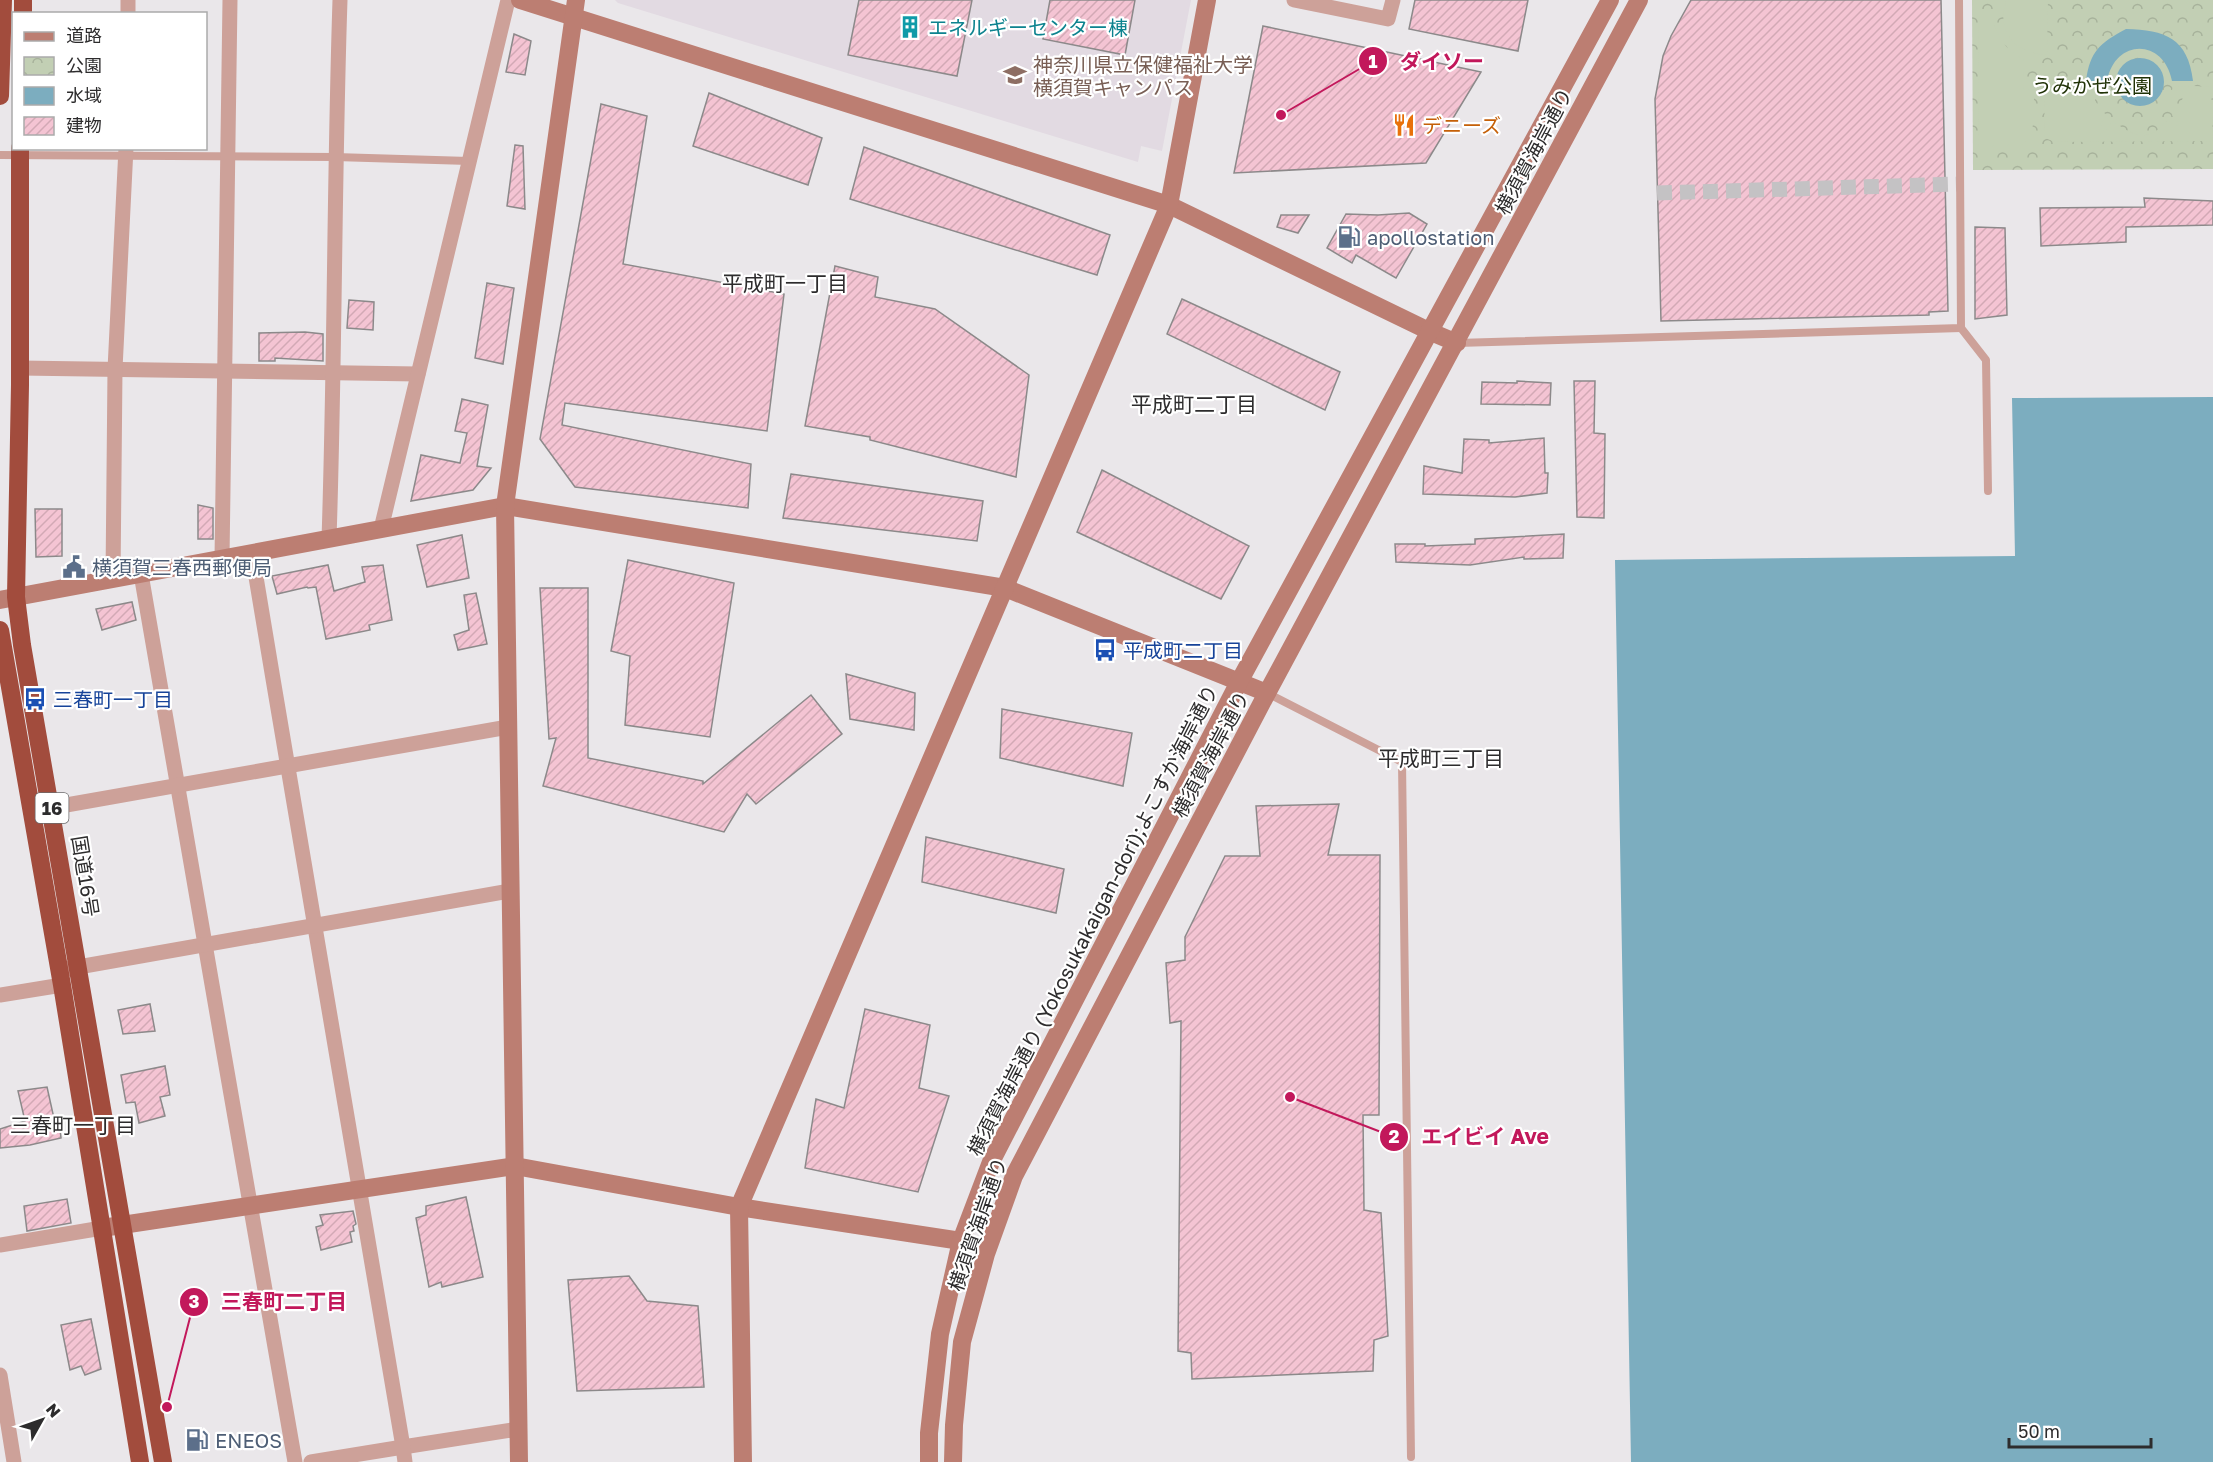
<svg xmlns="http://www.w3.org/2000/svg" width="2213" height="1462" viewBox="0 0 2213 1462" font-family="'Golos Text','Noto Sans JP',sans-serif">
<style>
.built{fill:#e2dae2}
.park{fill:url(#park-crowns)}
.garden{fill:#c2cfb4}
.water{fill:#7cadbf}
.building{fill:url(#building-hatch);stroke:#8c898a;stroke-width:1.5}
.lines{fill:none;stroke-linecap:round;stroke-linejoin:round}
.street-tunnel{stroke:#c4c2c4;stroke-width:15;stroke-dasharray:15 8;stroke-linecap:butt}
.lane{stroke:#cda199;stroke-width:8}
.street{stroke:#cda199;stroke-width:15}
.secondary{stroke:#bc7e72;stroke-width:18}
.highway{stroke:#a24c3d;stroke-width:18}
.labels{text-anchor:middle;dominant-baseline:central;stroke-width:4.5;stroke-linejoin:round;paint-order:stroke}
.shield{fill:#fff;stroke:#6c6b6c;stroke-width:1.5}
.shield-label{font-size:18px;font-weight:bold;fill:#2d2c2d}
.culture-label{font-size:20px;fill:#0d838f;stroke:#fff;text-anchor:start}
.education-label{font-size:20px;fill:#785e54;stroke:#fff;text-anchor:start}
.park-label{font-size:20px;fill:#203206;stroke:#fff}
.food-label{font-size:20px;fill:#c56008;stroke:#fff;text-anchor:start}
.street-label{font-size:20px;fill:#2d2c2d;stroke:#fff}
.service-label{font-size:20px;fill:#4e5e75;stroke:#fff;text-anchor:start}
.transit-label{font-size:20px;fill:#164399;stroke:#fff;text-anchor:start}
.neighbourhood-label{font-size:21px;fill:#2d2c2d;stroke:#fff}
.leader{fill:none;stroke:#c2185b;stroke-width:2}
.callout-dot{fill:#c2185b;stroke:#fff;stroke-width:2}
.mark-label{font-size:18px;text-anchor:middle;font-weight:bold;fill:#fff}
.callout-label{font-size:21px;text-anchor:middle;font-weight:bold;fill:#c2185b;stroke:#fff;stroke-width:4.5;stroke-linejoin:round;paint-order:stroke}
</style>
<defs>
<pattern id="park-crowns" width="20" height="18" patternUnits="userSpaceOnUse" patternTransform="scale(1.5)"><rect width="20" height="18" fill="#c2cfb4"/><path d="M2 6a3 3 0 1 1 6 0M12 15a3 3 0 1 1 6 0" fill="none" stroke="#a7b29b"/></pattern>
<pattern id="building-hatch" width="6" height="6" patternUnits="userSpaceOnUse" patternTransform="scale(1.5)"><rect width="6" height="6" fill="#f4c4d3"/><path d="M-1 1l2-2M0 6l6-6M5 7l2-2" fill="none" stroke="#d2a9b5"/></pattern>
</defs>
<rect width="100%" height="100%" fill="#eae7ea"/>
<!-- built -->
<polygon class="built" points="615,0 1191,0 1162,151 1141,146 1138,162 618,3"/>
<!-- park -->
<polygon class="park" points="1972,0 2213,0 2213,169 1973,170"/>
<!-- garden -->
<g class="garden">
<path d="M2006,0H2048L2047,55C2028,54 2008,45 2004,24C2002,17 2005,7 2006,0Z"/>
<path d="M1979,25H1994C2001,41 2007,51 2023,59L2024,89L2034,91V117L2031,138L2023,144L1978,147Z"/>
<path d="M2194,86L2211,87L2213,141L2055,142L2045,138L2044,91L2106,88V91L2096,92L2095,101L2106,115L2101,125L2106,130L2113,121C2124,129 2138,140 2153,133C2158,131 2164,123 2168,120L2175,128L2179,123L2172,115L2180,106L2185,91L2172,90L2173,87Z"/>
</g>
<!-- water -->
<g class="water">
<path d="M2126,29C2165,30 2188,38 2193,81H2172C2164,38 2115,38 2107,81H2086C2090,51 2100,43 2126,29Z"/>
<circle cx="2140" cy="82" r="24"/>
<polygon points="2213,397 2213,1462 1631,1462 1615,560 2015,556 2012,398"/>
</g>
<!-- building -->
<g class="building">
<polygon points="859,0 972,0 957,76 848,55"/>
<polygon points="1050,0 1135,0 1125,55 1043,39"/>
<polygon points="1415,0 1528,0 1518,51 1409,29"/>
<polygon points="1691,0 1941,0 1948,311 1929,312 1929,315 1661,321 1655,99 1663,56 1671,36"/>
<polygon points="1263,26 1382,51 1481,72 1426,163 1234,173"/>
<polygon points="514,34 531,41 525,75 506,72"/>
<polygon points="709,93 822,138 808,185 693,146"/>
<polygon points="601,104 647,116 623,264 784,294 767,431 565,403 562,425 751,464 748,508 575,487 540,439"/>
<polygon points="515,145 523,146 525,209 507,206"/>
<polygon points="864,147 1110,235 1097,275 850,199"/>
<polygon points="2144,198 2213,201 2213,225 2126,227 2126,242 2041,246 2040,208 2145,207"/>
<polygon points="1409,213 1427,224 1396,278 1356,255 1352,263 1327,248 1346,214 1378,215"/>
<polygon points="1281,215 1309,215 1298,233 1277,227"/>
<polygon points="1975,227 2005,228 2007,315 1975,319"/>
<polygon points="835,266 878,277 875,297 935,309 1029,375 1016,477 870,440 870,437 805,426"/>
<polygon points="487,283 514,288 503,364 475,358"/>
<polygon points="1182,299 1340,372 1325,410 1167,334"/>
<polygon points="349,300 374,302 373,330 347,328"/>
<polygon points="305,332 323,334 323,361 275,358 275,361 259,361 259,333"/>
<polygon points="1517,381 1551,383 1550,405 1481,404 1482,382 1517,383"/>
<polygon points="1574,381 1595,381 1594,433 1605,434 1604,518 1577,517"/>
<polygon points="462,399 488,405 477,466 491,468 473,490 411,501 421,455 460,463 467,433 455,431"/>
<polygon points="1544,438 1545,473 1548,473 1547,493 1515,497 1423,494 1424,466 1462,473 1464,439 1489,440 1489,443"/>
<polygon points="1102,470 1249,546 1221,599 1077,532"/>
<polygon points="791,474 983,501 977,541 783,518"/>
<polygon points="198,505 213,508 213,539 198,539"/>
<polygon points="35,509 62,509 62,556 36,557"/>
<polygon points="1564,534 1563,558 1524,559 1524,557 1470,565 1396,562 1395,544 1425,544 1425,546 1475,544 1475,539"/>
<polygon points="462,535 469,578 427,587 417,545"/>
<polygon points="628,560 734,583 710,737 625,725 630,656 611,651"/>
<polygon points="328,565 334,591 365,582 362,567 383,565 392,620 369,625 370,630 326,639 316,587 308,588 307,587 277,594 272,576"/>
<polygon points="540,588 588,588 588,758 703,781 703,784 811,695 842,734 756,804 747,794 724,832 543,786 556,738 549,739"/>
<polygon points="476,593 487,644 458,650 454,635 469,630 464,595"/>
<polygon points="132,602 136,620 102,630 96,609"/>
<polygon points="846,674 915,693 914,730 850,719"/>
<polygon points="1002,709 1132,733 1123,786 1000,758"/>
<polygon points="1339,804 1328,855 1380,855 1379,1115 1363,1115 1364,1210 1381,1213 1388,1336 1374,1340 1373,1371 1192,1379 1191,1353 1178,1351 1181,1021 1170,1023 1166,963 1185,960 1185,937 1225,856 1260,856 1256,806"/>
<polygon points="926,837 1064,869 1056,913 922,882"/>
<polygon points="150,1004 155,1031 123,1034 118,1010"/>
<polygon points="865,1009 930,1025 919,1088 949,1096 918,1192 805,1168 816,1099 844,1108"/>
<polygon points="165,1066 170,1095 160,1097 165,1116 139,1123 135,1102 126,1103 121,1075"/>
<polygon points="47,1087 55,1123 59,1121 61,1138 30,1145 0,1148 0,1129 25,1121 18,1091"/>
<polygon points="466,1197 483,1277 442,1287 441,1282 429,1287 416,1218 426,1215 426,1206"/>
<polygon points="67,1199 71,1223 27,1231 24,1206"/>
<polygon points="353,1211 356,1224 353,1226 354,1231 350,1232 352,1242 321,1250 316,1227 323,1225 320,1215"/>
<polygon points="629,1276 647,1301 698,1306 704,1387 577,1391 568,1280"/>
<polygon points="91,1319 101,1369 85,1375 81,1366 70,1370 61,1325"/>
</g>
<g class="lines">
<!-- street-tunnel -->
<polyline class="street-tunnel" points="1657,193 1960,184"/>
<!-- lane -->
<g class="lane">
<polyline points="0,155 335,157 469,161"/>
<polyline points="1961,328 1986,360 1988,491"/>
<polyline points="1457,343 1961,328 1959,0"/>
<polyline points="1267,693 1402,762 1411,1457"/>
</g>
<!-- street -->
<g class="street">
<polyline points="1294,0 1388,19 1393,0"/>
<polyline points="128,14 128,0"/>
<polyline points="20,368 418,374"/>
<polyline points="381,529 508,0"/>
<path d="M329,539C335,359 334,180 340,0"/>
<path d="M252,553C301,851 355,1148 403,1447L518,1429"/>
<polyline points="222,558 230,0"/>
<path d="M141,574C190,870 245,1166 295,1462"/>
<polyline points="113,579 115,369 126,148"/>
<polyline points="38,810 508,727"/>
<polyline points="67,969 510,891"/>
<polyline points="0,995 62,985"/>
<polyline points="0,1245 102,1228"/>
<polyline points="0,1375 14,1462"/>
<polyline points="311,1462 403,1447 405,1462"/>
</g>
<!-- secondary -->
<g class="secondary">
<polyline points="520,0 1169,205 1431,332 1457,343"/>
<polyline points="0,600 505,506 1005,588 1267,693"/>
<polyline points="102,1228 515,1166 739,1207 961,1241"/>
<polyline points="519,1462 505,506 576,0"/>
<polyline points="743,1462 739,1207 1169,205 1207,0"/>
<polyline points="929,1462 929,1433 940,1334 961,1241 991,1162 1239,682 1610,0"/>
<polyline points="953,1462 954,1425 962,1342 986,1254 1014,1176 1267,693 1639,0"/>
</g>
<!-- highway -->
<g class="highway">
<polyline points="23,14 23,0"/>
<polyline points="0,96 3,0"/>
<polyline points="20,148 20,385 16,597 22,645 163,1462"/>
<polyline points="0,630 62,985 140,1462"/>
</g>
</g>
<!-- icons -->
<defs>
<g id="building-bare" transform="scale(1.8)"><path d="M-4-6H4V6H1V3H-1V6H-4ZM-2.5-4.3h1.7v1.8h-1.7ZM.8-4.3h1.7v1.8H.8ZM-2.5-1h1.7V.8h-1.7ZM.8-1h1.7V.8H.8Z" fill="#0f9aa8" stroke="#fff" stroke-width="2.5" paint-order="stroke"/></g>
<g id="university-bare" transform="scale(1.8)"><path d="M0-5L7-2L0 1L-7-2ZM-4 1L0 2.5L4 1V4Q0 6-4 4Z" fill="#8d6e63" stroke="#fff" stroke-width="2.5" paint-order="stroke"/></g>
<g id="restaurant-bare" transform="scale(1.8)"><path d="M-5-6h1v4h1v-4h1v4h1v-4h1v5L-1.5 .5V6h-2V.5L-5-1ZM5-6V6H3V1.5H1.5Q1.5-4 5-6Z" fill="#e8710a" stroke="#fff" stroke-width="2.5" paint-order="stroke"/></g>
<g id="fuel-bare" transform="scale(1.8)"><path d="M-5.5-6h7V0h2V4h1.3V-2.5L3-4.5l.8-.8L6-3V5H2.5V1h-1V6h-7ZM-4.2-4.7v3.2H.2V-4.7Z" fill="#5c6f8a" stroke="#fff" stroke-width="2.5" paint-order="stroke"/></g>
<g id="civic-bare" transform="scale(1.8)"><path d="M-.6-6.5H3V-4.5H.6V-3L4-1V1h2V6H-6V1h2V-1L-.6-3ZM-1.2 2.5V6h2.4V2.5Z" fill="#5c6f8a" stroke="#fff" stroke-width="2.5" paint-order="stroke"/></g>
<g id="bus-bare" transform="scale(1.8)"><path d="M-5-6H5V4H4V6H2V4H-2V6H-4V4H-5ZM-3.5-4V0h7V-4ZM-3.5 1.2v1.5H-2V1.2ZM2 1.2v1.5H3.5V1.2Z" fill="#1a4fb4" stroke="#fff" stroke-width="2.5" paint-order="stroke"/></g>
</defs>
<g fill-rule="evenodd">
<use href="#building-bare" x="910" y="27"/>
<use href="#university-bare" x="1015" y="75"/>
<use href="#restaurant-bare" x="1404" y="125"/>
<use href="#fuel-bare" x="1349" y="237"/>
<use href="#civic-bare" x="74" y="567"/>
<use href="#bus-bare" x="1105" y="650"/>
<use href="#bus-bare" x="35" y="699"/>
<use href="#fuel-bare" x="197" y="1440"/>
</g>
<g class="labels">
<!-- shield labels -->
<rect class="shield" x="35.5" y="793" width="33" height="30" rx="4.5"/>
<g class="shield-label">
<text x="52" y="808">16</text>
</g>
<!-- culture labels -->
<g class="culture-label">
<text x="928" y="27">エネルギーセンター棟</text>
</g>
<!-- education labels -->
<g class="education-label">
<text x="1033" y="64">神奈川県立保健福祉大学<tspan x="1033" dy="23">横須賀キャンパス</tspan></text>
</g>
<!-- park labels -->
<g class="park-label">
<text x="2092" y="85">うみかぜ公園</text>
</g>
<!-- food labels -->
<g class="food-label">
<text x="1422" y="125">デニーズ</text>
</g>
<!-- street labels -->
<g class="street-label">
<text transform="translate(1533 151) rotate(-62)">横須賀海岸通り</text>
<text transform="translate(1210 754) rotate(-62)">横須賀海岸通り</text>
<text transform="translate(86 876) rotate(81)">国道16号</text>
<text transform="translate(1092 920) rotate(-63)">横須賀海岸通り (Yokosukakaigan-dori);よこすか海岸通り</text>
<text transform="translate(977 1224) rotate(-71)">横須賀海岸通り</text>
</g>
<!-- service labels -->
<g class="service-label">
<text x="1367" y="237">apollostation</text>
<text x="92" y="567">横須賀三春西郵便局</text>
<text x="215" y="1440">ENEOS</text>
</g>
<!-- transit labels -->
<g class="transit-label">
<text x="1123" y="650">平成町二丁目</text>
<text x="53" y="699">三春町一丁目</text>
</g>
<!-- neighbourhood labels -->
<g class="neighbourhood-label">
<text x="785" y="283">平成町一丁目</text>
<text x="1194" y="404">平成町二丁目</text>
<text x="1441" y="758">平成町三丁目</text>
<text x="73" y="1125">三春町一丁目</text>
</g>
</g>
<!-- callouts -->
<path class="leader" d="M1281 115L1373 61M1290 1097L1394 1137M167 1407L194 1302"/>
<g class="callout-dot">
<circle cx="1281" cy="115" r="6"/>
<circle cx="1290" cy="1097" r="6"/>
<circle cx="167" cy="1407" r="6"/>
<circle cx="1373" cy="61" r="15"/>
<circle cx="1394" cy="1137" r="15"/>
<circle cx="194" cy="1302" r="15"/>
</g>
<g class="mark-label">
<text x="1373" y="68">1</text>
<text x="1394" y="1143">2</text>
<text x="194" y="1308">3</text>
</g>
<g class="callout-label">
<text x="1442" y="69">ダイソー</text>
<text x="1485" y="1144">エイビイ Ave</text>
<text x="284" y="1309">三春町二丁目</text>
</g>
<!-- legend -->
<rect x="12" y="12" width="195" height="138" fill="#ffffff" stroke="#ababab" stroke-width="1.5"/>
<rect x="24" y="32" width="30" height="9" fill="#bc7e72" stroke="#ababab" stroke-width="1.5"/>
<text x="66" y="42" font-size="18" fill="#2d2c2d">道路</text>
<rect x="24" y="57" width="30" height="18" fill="url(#park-crowns)" stroke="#ababab" stroke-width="1.5"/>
<text x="66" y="72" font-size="18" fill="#2d2c2d">公園</text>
<rect x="24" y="87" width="30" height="18" fill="#7cadbf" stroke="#ababab" stroke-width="1.5"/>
<text x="66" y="102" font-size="18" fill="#2d2c2d">水域</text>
<rect x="24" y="117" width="30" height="18" fill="url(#building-hatch)" stroke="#ababab" stroke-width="1.5"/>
<text x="66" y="132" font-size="18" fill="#2d2c2d">建物</text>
<!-- north arrow -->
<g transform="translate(42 1420) rotate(50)" stroke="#ffffff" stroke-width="4.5" paint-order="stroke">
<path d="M0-4.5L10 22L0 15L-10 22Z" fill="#2d2c2d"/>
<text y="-9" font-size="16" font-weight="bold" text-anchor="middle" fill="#2d2c2d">N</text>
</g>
<!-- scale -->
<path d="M2009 1438v9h142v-9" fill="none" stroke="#2d2c2d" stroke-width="3"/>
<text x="2018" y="1438" font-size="18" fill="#2d2c2d" stroke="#ffffff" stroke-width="4.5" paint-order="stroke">50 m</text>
</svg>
